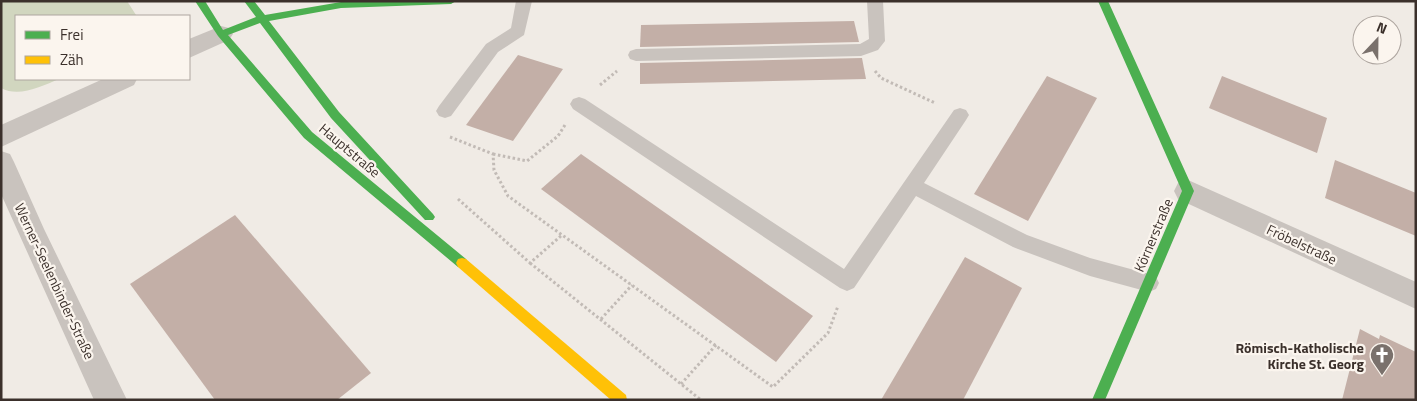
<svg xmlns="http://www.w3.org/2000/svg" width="1417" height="401" viewBox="0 0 1417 401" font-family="'Titillium Web',sans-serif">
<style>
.green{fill:#d1d6bf}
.building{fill:#c3afa7}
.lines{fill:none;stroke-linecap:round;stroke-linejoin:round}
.path{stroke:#c2bbb6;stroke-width:3;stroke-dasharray:2.5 2.5;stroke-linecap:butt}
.lane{fill:#c9c3be;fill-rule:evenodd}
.street{fill:#c9c3be;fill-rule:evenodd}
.fast{fill:#4caf50;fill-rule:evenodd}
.slow{fill:#ffc107;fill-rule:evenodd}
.labels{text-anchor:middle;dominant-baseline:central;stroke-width:4.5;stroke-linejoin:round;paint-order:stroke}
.street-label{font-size:14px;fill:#3b302b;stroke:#fbf5ee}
.poi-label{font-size:14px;font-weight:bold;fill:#3b302b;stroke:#fbf5ee;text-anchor:end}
</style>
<rect width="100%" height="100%" fill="#f0ebe5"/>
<!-- green -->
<path class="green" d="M1,1H127L136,15V16H16V79H59C42,86 19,98 1,88Z"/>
<!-- building -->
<g class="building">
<polygon points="854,21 859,42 640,47 641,25"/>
<polygon points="518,55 563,69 513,141 466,125"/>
<polygon points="862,58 866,79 640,84 640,63"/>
<polygon points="1047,76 1097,98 1028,221 974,194"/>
<polygon points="1222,76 1327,118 1317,153 1209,108"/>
<polygon points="581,154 813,316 776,362 541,189"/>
<polygon points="1335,160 1416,193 1416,236 1325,198"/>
<polygon points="235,215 371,373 337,400 215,400 130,284"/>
<polygon points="965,257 1022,288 963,400 881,400"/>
<polygon points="1360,329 1379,339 1380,335 1416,352 1416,400 1342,400"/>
</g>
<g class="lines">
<!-- path -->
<g class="path">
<polyline points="875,71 881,78 935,103"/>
<polyline points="600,85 617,71"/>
<polyline points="450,137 493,154 494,170 508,196 773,387 828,333 838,306"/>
<polyline points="493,154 527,161 558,136 565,125"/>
<polyline points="458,199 530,263 562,235"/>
<polyline points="530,263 701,400"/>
<polyline points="601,319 632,285"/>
<polyline points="681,384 716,345"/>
</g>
<!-- lane -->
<g class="lane">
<polygon points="516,1 532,1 524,35 498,52 451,116 445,118 439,116 436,111 439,106 486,44 511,28"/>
<polygon points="867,1 883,1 885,41 878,50 861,56 636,61 630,59 628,55 630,51 636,49 860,44 869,39"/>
<polygon points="579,97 585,99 844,269 954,110 960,108 966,110 969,115 966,120 924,183 1027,235 1090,258 1149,274 1156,277 1159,283 1156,289 1149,292 1090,276 1013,247 916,196 854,288 847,291 840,288 573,109 570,104 573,99"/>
</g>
<!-- street -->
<g class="street">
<polygon points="221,26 229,28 233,34 229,40 189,58 189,39"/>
<polygon points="103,79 137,79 134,85 1,147 1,125"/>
<polygon points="1,151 10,154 14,162 44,229 127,400 94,400 1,194"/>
<polygon points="1188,180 1416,282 1416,309 1178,199 1174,191 1178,183"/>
</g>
<!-- fast -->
<g class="fast">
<polygon points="195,1 205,1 223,30 256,17 244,1 254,1 265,15 341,2 456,1 451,4 341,8 269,21 339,112 433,214 435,217 433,220 425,220 331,118 260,23 228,35 312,132 466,259 468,263 466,267 462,268 458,267 304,138 218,36"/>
<polygon points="1098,1 1108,1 1194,191 1105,400 1092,400 1182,191"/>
</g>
<!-- slow -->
<polygon class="slow" points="462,258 466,259 626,395 627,400 611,400 458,267 456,263 458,259"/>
</g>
<!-- icons -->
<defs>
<g id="church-pin" transform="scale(1.25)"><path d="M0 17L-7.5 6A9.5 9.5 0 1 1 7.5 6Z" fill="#7a716c" stroke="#fbf5ee"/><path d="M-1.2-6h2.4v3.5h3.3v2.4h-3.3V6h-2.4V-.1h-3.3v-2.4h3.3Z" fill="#fff"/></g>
</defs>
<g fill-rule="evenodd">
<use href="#church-pin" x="1382" y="355"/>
</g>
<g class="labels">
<!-- street labels -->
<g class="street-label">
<text transform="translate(350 150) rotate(40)">Hauptstraße</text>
<text transform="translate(1153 235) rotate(-67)">Körnerstraße</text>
<text transform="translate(1302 244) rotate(25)">Fröbelstraße</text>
<text transform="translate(55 281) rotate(65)">Werner-Seelenbinder-Straße</text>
</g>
<!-- poi labels -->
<g class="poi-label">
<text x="1364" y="347">Römisch-Katholische<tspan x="1364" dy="16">Kirche St. Georg</tspan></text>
</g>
</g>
<!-- border -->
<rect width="1417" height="401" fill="none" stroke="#3b302b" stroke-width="5"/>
<!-- legend -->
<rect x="15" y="15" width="175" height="65" fill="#fbf5ee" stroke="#aea6a0"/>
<rect x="25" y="31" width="25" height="8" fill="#4caf50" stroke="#aea6a0"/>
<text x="60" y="40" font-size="15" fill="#3b302b">Frei</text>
<rect x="25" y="56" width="25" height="8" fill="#ffc107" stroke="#aea6a0"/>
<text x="60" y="65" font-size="15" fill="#3b302b">Zäh</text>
<!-- north arrow -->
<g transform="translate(1377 40) rotate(22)"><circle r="24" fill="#fbf5ee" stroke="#aea6a0"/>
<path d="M0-4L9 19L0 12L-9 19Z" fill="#7a716c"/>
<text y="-8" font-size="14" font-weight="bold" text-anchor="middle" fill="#3b302b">N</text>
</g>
</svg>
